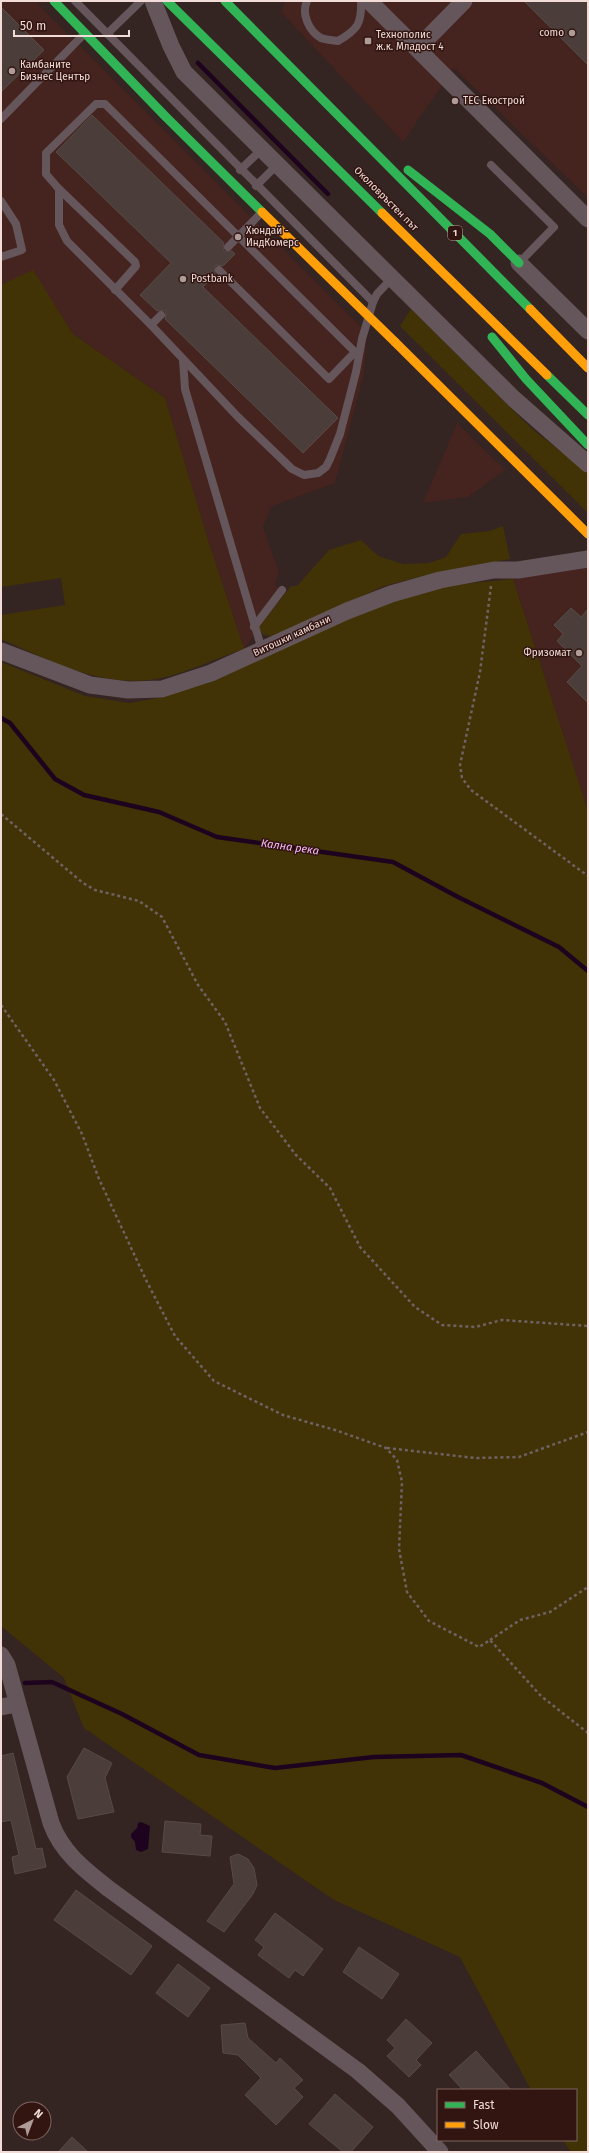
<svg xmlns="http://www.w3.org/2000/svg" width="589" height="2153" viewBox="0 0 589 2153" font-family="'Fira Sans',sans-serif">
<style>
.built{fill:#45231f}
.green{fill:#413305}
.water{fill:#1e031f}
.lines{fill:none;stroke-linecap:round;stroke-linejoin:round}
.stream{stroke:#1e031f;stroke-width:4.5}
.building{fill:#4b3e3a;stroke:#574b46}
.path{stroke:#6f6263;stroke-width:2.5;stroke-dasharray:3 3;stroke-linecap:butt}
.lane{stroke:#65565b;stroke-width:8}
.street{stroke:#65565b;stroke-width:17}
.fast{stroke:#30b455;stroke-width:9}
.slow{stroke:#ff9f0a;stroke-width:9}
.slow-bridge{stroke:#ff9f0a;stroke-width:9}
.poi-dot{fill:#af9c98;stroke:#321511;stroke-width:1.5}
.labels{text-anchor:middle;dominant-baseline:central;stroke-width:3;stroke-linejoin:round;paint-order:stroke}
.shield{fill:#321511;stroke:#b8a09c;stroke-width:1}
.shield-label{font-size:9px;font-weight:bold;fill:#f1dcd8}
.poi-label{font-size:10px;fill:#f1dcd8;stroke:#321511;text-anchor:start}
.street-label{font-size:10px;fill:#f1dcd8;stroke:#321511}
.water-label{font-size:11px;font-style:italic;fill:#f5b9f9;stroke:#321511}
</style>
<rect width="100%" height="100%" fill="#342422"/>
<!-- built -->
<g class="built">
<polygon points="1,1 35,1 367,333 364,374 335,483 272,506 263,527 279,572 275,585 285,592 244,649 209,543 165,398 73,334 33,271 1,285"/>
<polygon points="285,1 588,1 588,198 454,68 403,142 281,12"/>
<polygon points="457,423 505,470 468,497 423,503"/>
<polygon points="588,566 588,811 513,579"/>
</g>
<!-- green -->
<g class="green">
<path d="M33,270L73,334L165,398L209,543L244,649C219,657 186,673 161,678C104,690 51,661 1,639V615L65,605L61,578L1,587V285Z"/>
<polygon points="411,309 531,428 588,473 588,513 400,326"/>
<polygon points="503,526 510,559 426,575 384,586 273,636 264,635 258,629 291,586 297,586 329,550 361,540 378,556 403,564 429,563 446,557 461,534 490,531"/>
<polygon points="513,579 588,811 588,2152 571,2152 563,2140 576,2140 576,2090 531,2090 460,1957 334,1900 84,1728 64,1678 1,1626 1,662 85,696 129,703 164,697 345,616 441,586"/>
</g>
<!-- water -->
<polygon class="water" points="141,1822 150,1826 148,1849 141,1852 136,1850 135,1842 131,1837 131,1834 137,1828 138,1823"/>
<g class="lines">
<!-- stream -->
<g class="stream">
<polyline points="198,63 328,194"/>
<polyline points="1,718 10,723 55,779 84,795 159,812 217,837 393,862 458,897 559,947 588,971"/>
<polyline points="25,1683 52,1682 122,1714 199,1755 275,1768 374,1757 461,1755 542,1783 588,1807"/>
</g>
</g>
<!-- building -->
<g class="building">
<polygon points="524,1 588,1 588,65"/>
<polygon points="1,7 44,50 1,92"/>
<polygon points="92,115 224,243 223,248 224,251 232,251 235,254 223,266 218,265 215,266 215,274 203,287 338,418 303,453 165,319 166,314 165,311 160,310 157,311 140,295 171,263 56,152"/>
<polygon points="571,608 581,617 588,609 588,703 567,682 582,666 557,641 563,634 554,625"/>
<polygon points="84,1748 112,1763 105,1778 114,1812 78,1819 67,1777"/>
<polygon points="13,1753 36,1849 42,1848 46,1867 15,1874 12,1857 19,1855 11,1820 1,1822 1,1756"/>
<polygon points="165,1821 201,1824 200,1835 212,1836 210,1856 162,1852"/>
<polygon points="238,1854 248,1859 254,1868 257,1885 253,1894 224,1932 207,1921 234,1884 230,1857"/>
<polygon points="76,1890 152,1946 131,1975 54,1920"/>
<polygon points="275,1913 323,1949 303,1976 295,1970 289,1978 258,1955 264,1947 255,1940"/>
<polygon points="359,1947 399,1974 382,1999 343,1972"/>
<polygon points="178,1964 210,1988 188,2017 156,1993"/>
<polygon points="406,2019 432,2043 416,2060 421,2065 409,2077 387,2056 395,2048 387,2040"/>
<polygon points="245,2023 248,2038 276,2063 280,2058 303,2080 294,2088 303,2097 276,2125 245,2095 261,2078 238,2055 223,2053 221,2025"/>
<polygon points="476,2051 511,2090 463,2090 449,2075"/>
<polygon points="335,2094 373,2127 351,2152 343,2152 309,2124"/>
<polygon points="72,2137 88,2152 58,2152"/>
</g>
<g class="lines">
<!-- path -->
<g class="path">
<polyline points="491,586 480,672 460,765 462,778 471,790 588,876"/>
<polyline points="1,814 83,883 95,890 139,901 162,917 198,985 225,1022 260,1108 296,1155 330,1188 360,1247 415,1307 442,1325 475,1327 502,1320 588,1326"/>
<polyline points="1,1005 54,1080 82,1134 99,1179 147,1282 175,1336 214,1381 283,1415 335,1430 386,1448 397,1460 402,1482 399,1549 407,1592 429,1621 479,1647 490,1640 541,1696 588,1733"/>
<polyline points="387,1448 475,1458 519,1457 588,1432"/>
<polyline points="490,1640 520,1620 550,1612 588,1587"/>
</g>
<!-- lane -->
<g class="lane">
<polyline points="75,1 373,302"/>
<path d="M307,1C301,14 309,31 321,38C326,40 333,40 338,41C357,30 362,24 361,1"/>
<polyline points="107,34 141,1"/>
<polyline points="1,119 85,33"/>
<polyline points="491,165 554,227 520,262"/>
<polyline points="240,170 262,149"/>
<polyline points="256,186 278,164"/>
<polyline points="59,189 135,262 136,266 115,290"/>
<polyline points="1,201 16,224 22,250 1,257"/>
<polyline points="228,247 261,213"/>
<polyline points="219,270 329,379 355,352 105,104 96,104 46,153 46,174 59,189 59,225 67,241 151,325 238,417 292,469 304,475 318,473 326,467 330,459 340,434 356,372 362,339 373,302 377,294 392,278"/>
<polyline points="151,325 161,315"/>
<polyline points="183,360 185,389 262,650"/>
<polyline points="254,627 282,590"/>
</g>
<!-- street -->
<g class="street">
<polyline points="153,1 171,46 184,72 514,399 588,464"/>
<polyline points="369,1 588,219"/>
<polyline points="418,48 464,1"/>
<polyline points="519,263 588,331"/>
<polyline points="1,651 90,685 128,690 162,689 211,673 347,611 391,594 440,580 494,570 518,570 588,559"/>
<path d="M1,1655L7,1665L51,1823C62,1853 85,1870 109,1889L358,2071L398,2106L440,2152"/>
<polyline points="1,1707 17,1704"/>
</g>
<!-- fast -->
<g class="fast">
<polyline points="54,1 166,117 262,212"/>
<polyline points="167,1 382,213"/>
<polyline points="225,1 530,309"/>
<polyline points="408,170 490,234 519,263"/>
<polyline points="492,337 526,379 588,445"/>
<polyline points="547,375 588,415"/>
</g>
<!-- slow -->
<g class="slow">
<polyline points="382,213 547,375"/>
<polyline points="530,309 588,368"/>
<polyline points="395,342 588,534"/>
</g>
<!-- slow-bridge -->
<polyline class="slow-bridge" points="262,212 395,342"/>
</g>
<!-- markers -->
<g class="poi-dot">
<circle cx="572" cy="33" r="4"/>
<rect x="364" y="37" width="8" height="8" rx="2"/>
<circle cx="12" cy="71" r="4"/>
<circle cx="455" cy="101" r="4"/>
<circle cx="238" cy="237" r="4"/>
<circle cx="183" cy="279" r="4"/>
<circle cx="579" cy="653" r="4"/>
</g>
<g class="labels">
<!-- shield labels -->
<rect class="shield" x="448" y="226" width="14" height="14" rx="3"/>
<g class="shield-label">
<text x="455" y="233">1</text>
</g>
<!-- poi labels -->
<g class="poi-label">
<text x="564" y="33" text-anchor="end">como</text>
<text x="376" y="35">Технополис<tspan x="376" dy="12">ж.к. Младост 4</tspan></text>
<text x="20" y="65">Камбаните<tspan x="20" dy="12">Бизнес Център</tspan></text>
<text x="463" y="101">ТЕС Екострой</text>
<text x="246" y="231">Хюндай -<tspan x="246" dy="12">ИндКомерс</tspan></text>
<text x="191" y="279">Postbank</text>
<text x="571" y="653" text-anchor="end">Фризомат</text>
</g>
<!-- street labels -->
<g class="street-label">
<text transform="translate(386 199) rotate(45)">Околовръстен път</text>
<text transform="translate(292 636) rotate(-25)">Витошки камбани</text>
</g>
<!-- water labels -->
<g class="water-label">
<text transform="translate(290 847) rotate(8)">Кална река</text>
</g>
</g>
<!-- border -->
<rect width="589" height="2153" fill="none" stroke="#f1dcd8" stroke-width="4"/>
<!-- legend -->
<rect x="437" y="2089" width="140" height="52" fill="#321511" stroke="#7e6561"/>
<rect x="445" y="2102" width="20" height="6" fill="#30b455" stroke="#7e6561"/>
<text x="473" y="2109" font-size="12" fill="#f1dcd8">Fast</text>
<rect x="445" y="2122" width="20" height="6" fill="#ff9f0a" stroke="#7e6561"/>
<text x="473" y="2129" font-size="12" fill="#f1dcd8">Slow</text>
<!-- north arrow -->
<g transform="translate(32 2121) rotate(42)"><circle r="19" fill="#321511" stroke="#7e6561"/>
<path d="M0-3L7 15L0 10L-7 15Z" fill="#af9c98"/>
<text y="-6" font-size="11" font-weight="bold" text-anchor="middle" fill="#f1dcd8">N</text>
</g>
<!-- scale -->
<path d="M14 30v6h115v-6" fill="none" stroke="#f1dcd8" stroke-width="2"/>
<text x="20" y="30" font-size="12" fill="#f1dcd8" stroke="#321511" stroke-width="3" paint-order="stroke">50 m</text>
</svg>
